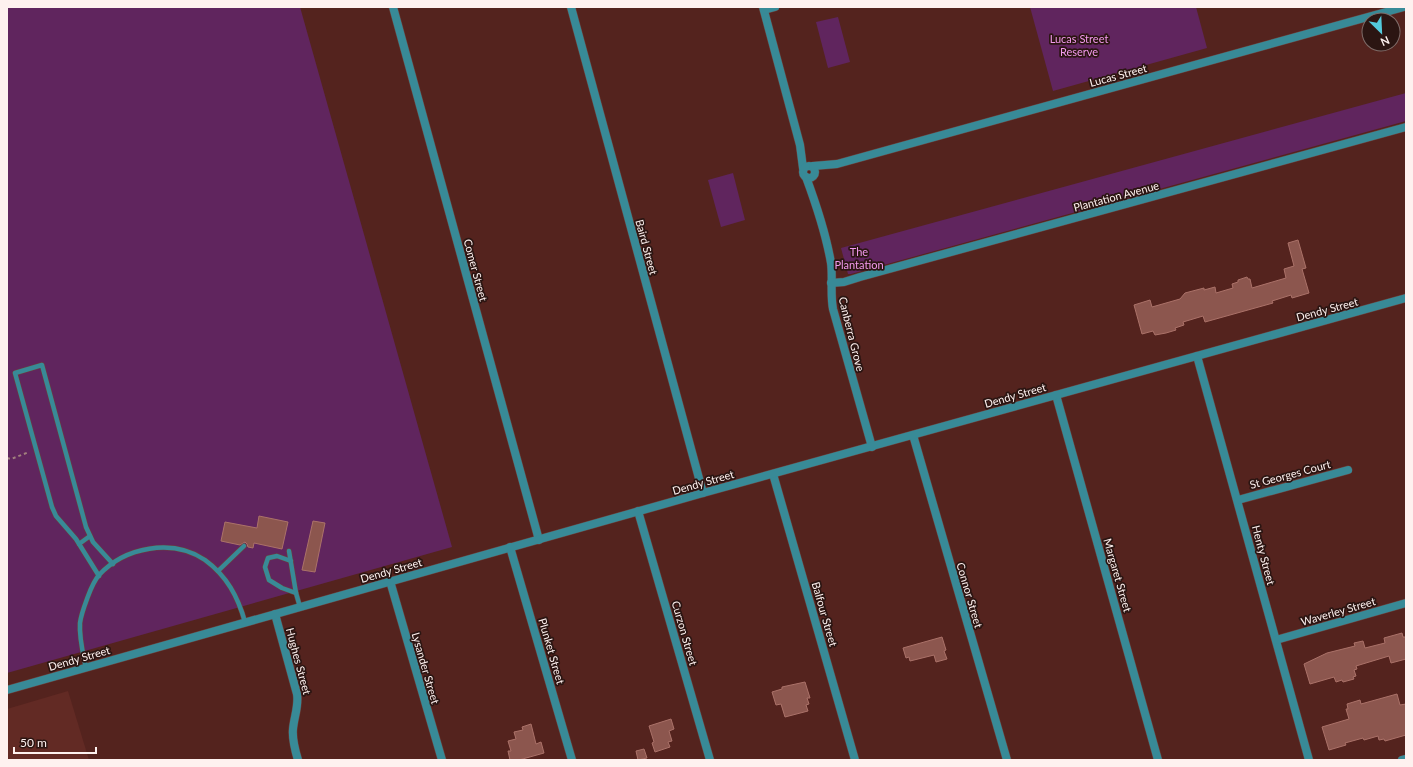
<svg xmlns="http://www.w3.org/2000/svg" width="1413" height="767" viewBox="0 0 1413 767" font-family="Lato,sans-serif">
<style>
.built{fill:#622a24}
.green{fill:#60255e}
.building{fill:#8c564e;stroke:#ab7269}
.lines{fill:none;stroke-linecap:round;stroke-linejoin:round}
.service-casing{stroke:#6c403b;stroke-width:5.5}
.minor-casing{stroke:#6c403b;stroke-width:9}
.tertiary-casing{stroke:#6c403b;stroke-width:9}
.path{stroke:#a1807d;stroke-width:2;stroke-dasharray:3 3;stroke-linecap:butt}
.service{stroke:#388a97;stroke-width:4.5}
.minor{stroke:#388a97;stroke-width:8}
.tertiary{stroke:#388a97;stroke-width:8}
.labels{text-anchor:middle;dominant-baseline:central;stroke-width:3.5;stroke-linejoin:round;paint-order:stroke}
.park-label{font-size:11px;fill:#f39aee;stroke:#2b1512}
.street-label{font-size:11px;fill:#fef1ef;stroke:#2b1512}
</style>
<rect width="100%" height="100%" fill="#54231e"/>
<!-- built -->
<polygon class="built" points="68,691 89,760 7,760 7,709"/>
<!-- green -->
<g class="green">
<polygon points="7,7 300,7 452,547 7,673"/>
<polygon points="1030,7 1196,7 1207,48 1053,91"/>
<polygon points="838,17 850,62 828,68 816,22"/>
<polygon points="1406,93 1406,121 851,274 848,274 841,248"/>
<polygon points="733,173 745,220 721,227 708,180"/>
</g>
<!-- building -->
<g class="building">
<polygon points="1298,240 1306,268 1302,269 1309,293 1292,298 1291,295 1272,301 1273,303 1205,322 1203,316 1183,322 1184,325 1175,328 1176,330 1166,333 1155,335 1153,331 1142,334 1134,305 1150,300 1152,307 1180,299 1185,293 1204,288 1204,290 1215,287 1216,293 1233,288 1232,284 1238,282 1238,280 1247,277 1248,279 1250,279 1252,288 1286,278 1284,269 1294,266 1288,243"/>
<polygon points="259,516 288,522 282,549 254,543 253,548 248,547 247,544 245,542 240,545 221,541 225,522 257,528"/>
<polygon points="313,521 325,523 315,572 302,570"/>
<polygon points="1402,633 1403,637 1406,637 1406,659 1391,663 1389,656 1356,666 1357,669 1354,670 1356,676 1353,677 1354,679 1343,682 1342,680 1336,682 1334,677 1310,684 1304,664 1327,653 1355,646 1354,643 1363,641 1365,648 1385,643 1384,638"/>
<polygon points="942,637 946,650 944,651 947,659 936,662 934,655 910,661 909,657 906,658 903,648"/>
<polygon points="805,682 810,698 807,698 809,704 806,705 808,711 785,717 781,704 776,705 772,692 782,689 782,687"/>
<polygon points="1397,694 1400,705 1406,704 1406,735 1385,741 1384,739 1379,740 1378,736 1364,740 1363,738 1345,743 1346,745 1329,750 1322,727 1349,719 1346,709 1348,709 1347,704 1360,700 1361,704"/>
<polygon points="671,719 674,729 669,731 672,741 668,742 670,747 655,752 652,743 654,742 649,726"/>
<polygon points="531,724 536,744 541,742 544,753 519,760 510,760 508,751 511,751 508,741 516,739 514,732 523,730 522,727"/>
<polygon points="644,749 647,758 638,760 636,751"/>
</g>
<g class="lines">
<!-- service casing -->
<g class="service-casing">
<g id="service">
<polyline points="79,544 90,536"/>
<polyline points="289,551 296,593 300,607"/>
<polyline points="291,561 277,556 268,558 265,567 269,580 282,588 296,593"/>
<polyline points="218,571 244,546"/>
<polyline points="99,576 76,539 56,516 52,507 15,373 42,365 86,527 93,542 113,564"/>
<path d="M86,668C83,653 79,638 80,623C81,615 84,607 87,599C90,591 93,582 99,575C125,547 172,538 205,560C227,576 238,597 245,622"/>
</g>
</g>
<!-- minor casing -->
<g class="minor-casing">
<g id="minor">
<polyline points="393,7 539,540"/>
<polyline points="571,7 703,493"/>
<polyline points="763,7 800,145 803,168"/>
<polyline points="764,10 775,7"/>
<circle cx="809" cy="172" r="6"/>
<polyline points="813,166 837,164 1404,7"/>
<path d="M806,177C816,204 826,234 831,263C833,278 830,293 833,309L872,447"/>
<polyline points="831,283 844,282 860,277 1406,127"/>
<polyline points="1197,356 1309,760"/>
<polyline points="1056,395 1158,760"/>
<polyline points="913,435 1007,760"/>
<polyline points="773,474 855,760"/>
<polyline points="1238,500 1348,470"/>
<polyline points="638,511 710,760"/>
<polyline points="510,547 572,760"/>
<polyline points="390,581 442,760"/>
<path d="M275,614L297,694C299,706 294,717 293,729C292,739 295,750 298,760"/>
<polyline points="1276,640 1406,603"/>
</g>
</g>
<!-- tertiary casing -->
<g class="tertiary-casing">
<g id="tertiary">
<polyline points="7,690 703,493 1406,298"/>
<polyline points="1402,760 1406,759"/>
</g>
</g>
<!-- path -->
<polyline class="path" points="7,458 11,459 29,452"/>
<!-- service -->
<use href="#service" class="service"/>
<!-- minor -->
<use href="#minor" class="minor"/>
<!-- tertiary -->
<use href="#tertiary" class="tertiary"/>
</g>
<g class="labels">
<!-- park labels -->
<g class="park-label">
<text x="1079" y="38">Lucas Street<tspan x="1079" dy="13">Reserve</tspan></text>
<text x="859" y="251">The<tspan x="859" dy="13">Plantation</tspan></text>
</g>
<!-- street labels -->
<g class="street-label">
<text transform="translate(1118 75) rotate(-15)">Lucas Street</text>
<text transform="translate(1116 196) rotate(-15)">Plantation Avenue</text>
<text transform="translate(647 247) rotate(75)">Baird Street</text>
<text transform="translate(476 270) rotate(75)">Comer Street</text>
<text transform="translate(1327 309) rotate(-15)">Dendy Street</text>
<text transform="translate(852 334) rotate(76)">Canberra Grove</text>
<text transform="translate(1015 395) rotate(-16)">Dendy Street</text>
<text transform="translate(1290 474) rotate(-15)">St Georges Court</text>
<text transform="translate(703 482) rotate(-16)">Dendy Street</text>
<text transform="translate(1264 555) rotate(75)">Henty Street</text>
<text transform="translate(391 570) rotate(-16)">Dendy Street</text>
<text transform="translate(1118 575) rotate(74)">Margaret Street</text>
<text transform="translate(970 595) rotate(74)">Connor Street</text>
<text transform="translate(1338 611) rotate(-16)">Waverley Street</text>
<text transform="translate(825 614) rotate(74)">Balfour Street</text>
<text transform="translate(685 633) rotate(74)">Curzon Street</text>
<text transform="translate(552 651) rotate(74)">Plunket Street</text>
<text transform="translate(79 658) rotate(-16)">Dendy Street</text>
<text transform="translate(299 661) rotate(75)">Hughes Street</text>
<text transform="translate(426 668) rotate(74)">Lysander Street</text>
</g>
</g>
<!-- border -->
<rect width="1413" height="767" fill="none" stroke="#fef1ef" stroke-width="16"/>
<!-- north arrow -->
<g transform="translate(1381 32) rotate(156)"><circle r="19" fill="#2b1512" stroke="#7f6d6a"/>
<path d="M0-3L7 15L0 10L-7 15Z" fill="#53cadc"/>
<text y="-6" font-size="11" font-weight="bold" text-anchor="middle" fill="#fef1ef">N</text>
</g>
<!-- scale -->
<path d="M14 747v6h82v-6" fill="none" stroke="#fef1ef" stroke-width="2"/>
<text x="20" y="747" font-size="12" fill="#fef1ef" stroke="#2b1512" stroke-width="3" paint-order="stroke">50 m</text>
</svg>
